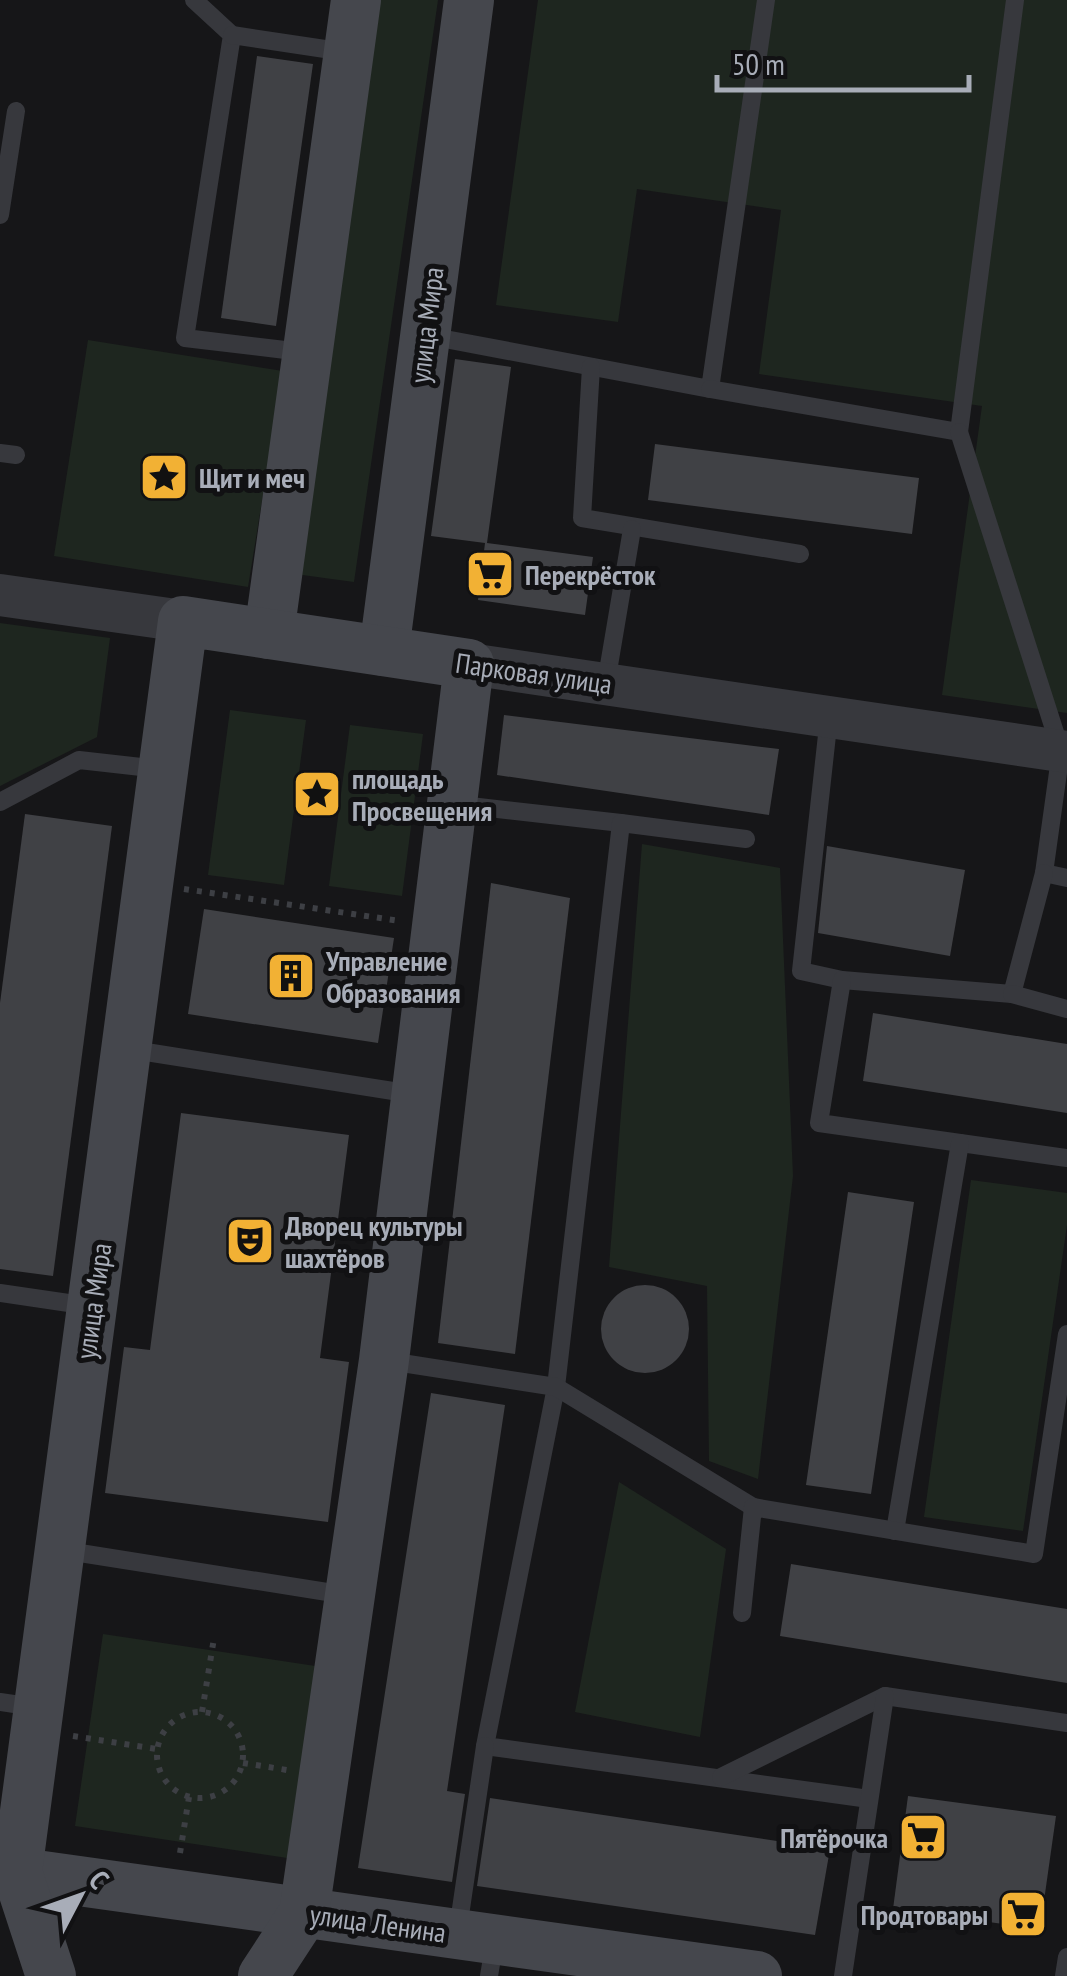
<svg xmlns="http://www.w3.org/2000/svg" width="1067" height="1976" viewBox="0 0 1067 1976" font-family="'PT Sans Narrow',sans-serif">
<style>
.green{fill:#1e261f}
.building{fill:#404145}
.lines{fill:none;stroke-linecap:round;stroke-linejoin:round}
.path{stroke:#3d3f44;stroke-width:6;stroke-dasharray:5 8;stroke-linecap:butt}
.service{stroke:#37383d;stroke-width:18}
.tertiary{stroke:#37383d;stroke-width:42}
.secondary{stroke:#45474d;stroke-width:50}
.labels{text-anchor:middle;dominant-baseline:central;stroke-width:10;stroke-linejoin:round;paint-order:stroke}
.street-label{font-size:28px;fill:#a8adb8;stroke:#111113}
.poi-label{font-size:28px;font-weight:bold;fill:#a8adb8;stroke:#111113;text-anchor:start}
</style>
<rect width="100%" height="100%" fill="#161618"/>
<!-- green -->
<g class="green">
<polygon points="377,0 438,0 354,582 295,574"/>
<polygon points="538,0 1067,0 1067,713 942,695 982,406 759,374 781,210 637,189 618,322 496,305"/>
<polygon points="88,340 283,371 248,587 54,556"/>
<polygon points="0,623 110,638 97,737 0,786"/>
<polygon points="230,710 306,720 284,885 208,875"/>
<polygon points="350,725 423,734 402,896 329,886"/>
<polygon points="642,844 780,868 793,1176 758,1479 709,1461 707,1286 609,1267"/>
<polygon points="971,1180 1067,1193 1067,1225 1023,1531 924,1517"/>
<polygon points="619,1482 726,1549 700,1737 575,1712"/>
<polygon points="103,1634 322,1667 294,1859 75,1826"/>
</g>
<!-- building -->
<g class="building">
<polygon points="257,56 313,64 276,326 221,318"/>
<polygon points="455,359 511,367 487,543 593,557 585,615 478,600 485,543 431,536"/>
<polygon points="655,444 919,478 912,534 648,500"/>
<polygon points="504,715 779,749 769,815 497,775"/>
<polygon points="25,814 112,826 53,1276 0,1269 0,1003"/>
<polygon points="827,846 965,870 950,956 818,933"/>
<polygon points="491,883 570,898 515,1354 438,1343"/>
<polygon points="204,909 394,938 378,1043 188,1014"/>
<polygon points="873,1013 1067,1044 1067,1113 863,1081"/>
<polygon points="181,1113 349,1135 320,1358 349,1362 328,1522 105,1493 124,1347 150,1350"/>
<polygon points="848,1192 914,1202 871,1494 806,1485"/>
<circle cx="645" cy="1329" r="44"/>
<polygon points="431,1393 505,1405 447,1791 465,1794 452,1882 358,1868"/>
<polygon points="791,1564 1067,1609 1067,1683 780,1636"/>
<polygon points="908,1796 1056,1816 1040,1929 893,1909"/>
<polygon points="490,1798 830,1849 815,1935 477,1886"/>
</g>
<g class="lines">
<!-- path -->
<g class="path">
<polyline points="184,889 400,921"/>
<circle cx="200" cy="1755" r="43"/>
<polyline points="202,1712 214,1638"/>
<polyline points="73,1736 157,1749"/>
<polyline points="243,1763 287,1770"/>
<polyline points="180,1853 189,1797"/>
</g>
<!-- service -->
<g class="service">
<polyline points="194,0 232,35 185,338 302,352"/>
<polyline points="232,35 345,52"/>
<polyline points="0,215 16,111"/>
<polyline points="429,336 710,389 766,0"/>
<polyline points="591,367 582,518 800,554"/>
<polyline points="710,389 959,432 1015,0"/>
<polyline points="959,432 1061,751 1044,873 1067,878"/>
<polyline points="0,453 16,455"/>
<polyline points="606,683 632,529"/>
<polyline points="829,717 801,971 842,980 1012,994 1044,873"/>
<polyline points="0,802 79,760 159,769"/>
<polyline points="453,804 621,823"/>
<polyline points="746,839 621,823 556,1387 485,1746 869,1799"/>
<polyline points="842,980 819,1123 1067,1158"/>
<polyline points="1012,994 1067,1009"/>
<polyline points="127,1049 412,1094"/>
<polyline points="0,1293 89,1306"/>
<polyline points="389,1361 556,1387 753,1507"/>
<polyline points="895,1531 960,1143"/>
<polyline points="61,1550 346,1595"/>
<polyline points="742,1613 753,1507 1034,1554 1067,1334"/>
<polyline points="0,1702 34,1707"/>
<polyline points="721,1777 885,1696 1067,1723"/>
<polyline points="458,1929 485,1746"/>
<polyline points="489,1976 495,1940"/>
<polyline points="843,1976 885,1696"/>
<polyline points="1064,1976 1067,1957"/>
</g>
<!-- tertiary -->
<g class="tertiary">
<polyline points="0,595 183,621"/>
<polyline points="469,664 1067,752"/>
</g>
<!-- secondary -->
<g class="secondary">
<polyline points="269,634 356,0"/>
<polyline points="384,651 469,0"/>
<polyline points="0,1870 757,1976"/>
<polyline points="51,1976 17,1872 183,621 469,664 384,1360 304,1913 263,1976"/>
</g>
</g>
<!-- icons -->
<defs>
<g id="sight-square" transform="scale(2.5)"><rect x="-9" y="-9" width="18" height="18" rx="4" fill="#f2b134" stroke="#111113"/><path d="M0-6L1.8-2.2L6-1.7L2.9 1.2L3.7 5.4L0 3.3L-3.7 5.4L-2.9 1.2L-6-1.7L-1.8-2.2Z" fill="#111"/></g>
<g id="supermarket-square" transform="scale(2.5)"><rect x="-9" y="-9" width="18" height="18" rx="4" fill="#f2b134" stroke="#111113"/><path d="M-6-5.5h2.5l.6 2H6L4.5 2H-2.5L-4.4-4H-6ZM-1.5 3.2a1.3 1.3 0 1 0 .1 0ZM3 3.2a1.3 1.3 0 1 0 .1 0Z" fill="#111"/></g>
<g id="building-square" transform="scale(2.5)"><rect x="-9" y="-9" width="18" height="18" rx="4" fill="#f2b134" stroke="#111113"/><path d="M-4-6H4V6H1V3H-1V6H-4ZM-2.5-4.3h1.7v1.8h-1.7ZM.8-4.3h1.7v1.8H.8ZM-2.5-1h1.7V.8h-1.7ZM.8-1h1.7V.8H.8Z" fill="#111"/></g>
<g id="theatre-square" transform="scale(2.5)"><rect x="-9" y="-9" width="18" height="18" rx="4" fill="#f2b134" stroke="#111113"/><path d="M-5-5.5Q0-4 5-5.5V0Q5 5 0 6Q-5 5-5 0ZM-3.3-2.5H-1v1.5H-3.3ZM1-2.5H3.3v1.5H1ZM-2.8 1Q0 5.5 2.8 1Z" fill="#111"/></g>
</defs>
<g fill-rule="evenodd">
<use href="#sight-square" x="164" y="477"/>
<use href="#supermarket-square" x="490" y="574"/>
<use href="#sight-square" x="317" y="794"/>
<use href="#building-square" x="291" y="976"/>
<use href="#theatre-square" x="250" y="1241"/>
<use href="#supermarket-square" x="923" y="1837"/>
<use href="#supermarket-square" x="1023" y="1914"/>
</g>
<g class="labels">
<!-- street labels -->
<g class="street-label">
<text transform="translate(426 325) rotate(-83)">улица Мира</text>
<text transform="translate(534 673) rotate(8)">Парковая улица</text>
<text transform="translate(93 1301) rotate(-82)">улица Мира</text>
<text transform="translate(378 1923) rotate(8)">улица Ленина</text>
</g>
<!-- poi labels -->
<g class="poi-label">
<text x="199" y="477">Щит и меч</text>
<text x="525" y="574">Перекрёсток</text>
<text x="352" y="778">площадь<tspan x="352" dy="32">Просвещения</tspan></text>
<text x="326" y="960">Управление<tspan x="326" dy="32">Образования</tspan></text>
<text x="285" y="1225">Дворец культуры<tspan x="285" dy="32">шахтёров</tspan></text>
<text x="888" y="1837" text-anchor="end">Пятёрочка</text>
<text x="988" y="1914" text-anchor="end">Продтовары</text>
</g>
</g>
<!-- north arrow -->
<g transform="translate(80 1896) rotate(49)" stroke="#111113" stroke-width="8" paint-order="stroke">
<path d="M0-8L18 38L0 25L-18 38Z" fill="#a8adb8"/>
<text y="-15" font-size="28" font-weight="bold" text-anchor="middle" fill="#a8adb8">С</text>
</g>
<!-- scale -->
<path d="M717 75v15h252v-15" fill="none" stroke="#a8adb8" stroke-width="5"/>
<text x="732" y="75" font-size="30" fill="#a8adb8" stroke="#111113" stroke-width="8" paint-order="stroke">50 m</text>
</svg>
